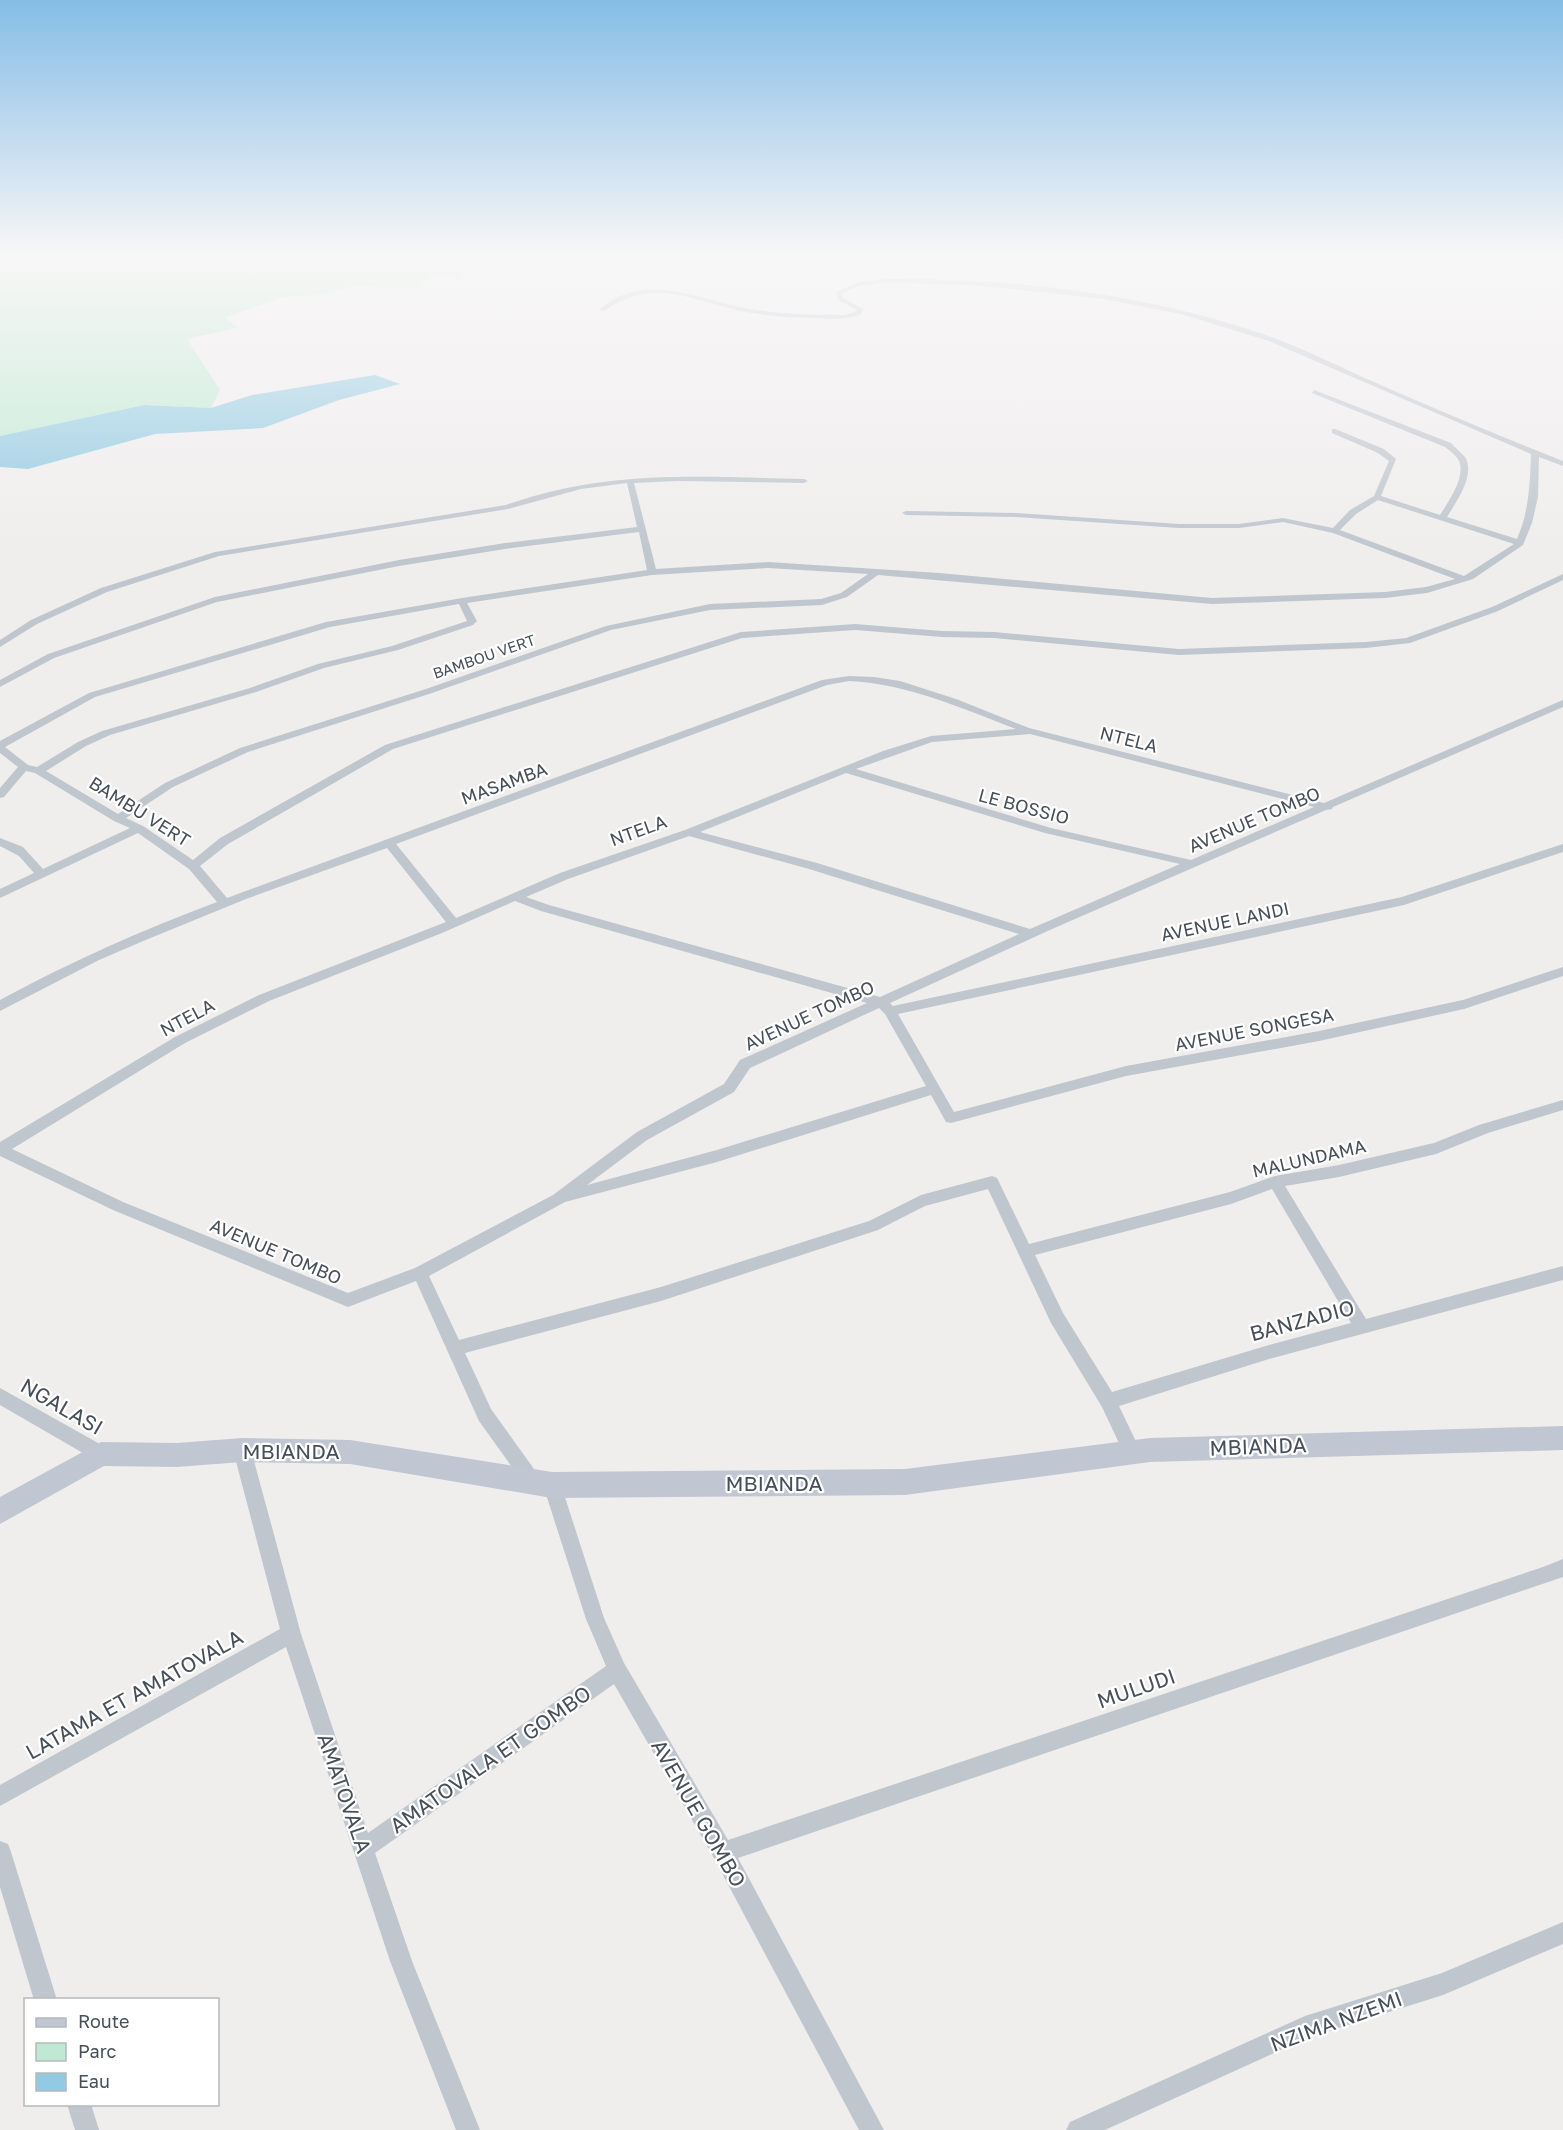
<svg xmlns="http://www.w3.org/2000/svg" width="1563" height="2130" viewBox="0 0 1563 2130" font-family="'Golos Text',sans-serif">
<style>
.green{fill:#bfe9d3}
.water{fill:#91cae2}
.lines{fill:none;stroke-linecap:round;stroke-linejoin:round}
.street{fill:#bfc6ce;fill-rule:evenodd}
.secondary{fill:#c0c7d2;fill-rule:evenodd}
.labels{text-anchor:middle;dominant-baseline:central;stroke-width:4.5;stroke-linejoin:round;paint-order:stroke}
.far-street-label{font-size:15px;fill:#474f58;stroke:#fff}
.street-label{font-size:18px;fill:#474f58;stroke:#fff}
.near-street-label{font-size:21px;fill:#474f58;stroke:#fff}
</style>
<rect width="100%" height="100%" fill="#f0eded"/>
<!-- green -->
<polygon class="green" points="0,258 461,258 461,277 432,276 419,288 355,286 321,295 282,297 225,318 237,328 187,339 220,390 211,408 144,405 0,436"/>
<!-- water -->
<polygon class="water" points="375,375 400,384 339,400 263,428 155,434 28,469 0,467 0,436 144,405 211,408 252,395"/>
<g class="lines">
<!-- street -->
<g class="street">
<path d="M888,279C1011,278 1140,293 1257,332C1297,345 1335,365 1374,382C1437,410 1500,436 1563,461V466L1539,457L1538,497L1532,523L1523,545L1473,579L1427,593L1385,598L1212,604L878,575L847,597L822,605L710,610L611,630L432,693L248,752L173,787L126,818L143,826L193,860L220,838L385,745L741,632L855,624L942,631L994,632L1179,649L1366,642L1406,638L1492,607L1563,574V580L1498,611L1410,643L1366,648L1179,655L994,638L942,637L855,630L742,638L393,749L228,844L200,866L227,898L822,680L849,676L874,677L900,681L956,699L1029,728L1324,803L1563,700V707L1333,807L1332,809L1326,810L1052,929L890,1003L893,1006L1402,897L1563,844V852L1404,905L898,1014L954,1112L1126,1066L1319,1031L1463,1000L1563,967V976L1464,1009L1319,1041L1126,1076L951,1123L946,1122L931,1095L717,1162L565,1202L429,1276L459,1340L661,1287L869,1221L921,1195L992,1176L997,1178L1029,1244L1230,1192L1275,1176L1339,1165L1434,1143L1479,1125L1563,1100V1110L1488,1133L1436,1154L1339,1177L1285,1186L1366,1319L1563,1266V1280L1269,1359L1119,1406L1141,1452L1138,1458L1132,1460L1126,1458L1102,1407L1051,1323L988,1189L925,1206L878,1230L661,1301L465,1353L491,1409L539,1476L542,1482L539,1488L533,1491L527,1488L479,1421L416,1281L348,1307L113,1210L0,1156V1142L175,1037L259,995L446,922L387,848L246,899L148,939L99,960L0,1011V1000C70,962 142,930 217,902L189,869L138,833L0,898V889L34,873L19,856L0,846V838L23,847L43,869L130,828L114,821L35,773L26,771L4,797L0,798V788L18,767L0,753V741L89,693L326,622L462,598L647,570L639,532L505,549L399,566L217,602L54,658L0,687V680L48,654L215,597L399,560L505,543L637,527L627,483L581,489L508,509L219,556L107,592L37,624L0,647V640L31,620L101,588L215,552L506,505C609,469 698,477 804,479L808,481L804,483L677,481L634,483L656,569L768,562L939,573L1212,598L1385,592L1426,587L1455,579L1333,533L1283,522L1239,528H1179L1016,517L906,515L902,513L906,511L1016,513L1179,524H1239L1283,518L1333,528L1350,510L1374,496L1389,461L1378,453L1332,433V429H1335L1384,449L1396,459L1381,496L1440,515C1448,502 1466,477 1459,461C1456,455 1450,451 1445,447L1312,393L1314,390L1451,443C1455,448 1461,452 1465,457C1476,475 1456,502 1447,517L1517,539C1529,511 1530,484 1531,454L1269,341L1181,314L1103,299L983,286L888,282L859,286L841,294L843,298L863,309L861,314C847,320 831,319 815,318C791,318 766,316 741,311C689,300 654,276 604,311L599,310C643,271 695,298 744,308C773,313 802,315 831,315C840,315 851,316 857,310L838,300L836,292L859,282ZM1378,500L1514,544L1464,576L1340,530L1356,514ZM768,568L868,574L841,593L821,599L710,604L606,626L426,689L240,748L165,783L118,814L46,771L86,746L110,735L256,692L324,668L398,650L473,625L477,621L467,603L652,575ZM459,604L467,621L392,646L318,664L250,688L102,731L78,742L37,767L28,765L5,747L95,697L330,627ZM849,681C908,684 961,708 1016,729L931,736L883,751L685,830L560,873L456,918L396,844L827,685ZM1030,734L1314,807L1191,860L1051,828L856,769L932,742ZM846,773L1045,833L1180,864L1030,929L817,863L700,832ZM689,836L809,869L1019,934L880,997L549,905L526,897L568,879ZM515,901L541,911L867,1003L740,1060L724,1084L637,1132L553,1195L415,1268L348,1293L123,1202L12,1149L185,1043L269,1001L442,933ZM879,1008L885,1014L926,1086L717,1150L587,1185L647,1140L734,1092L750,1068ZM1272,1189L1351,1323L1269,1345L1112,1392L1063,1313L1035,1255L1231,1204Z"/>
<polygon points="0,1388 107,1448 110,1454 107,1460 101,1462 95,1460 0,1405"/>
<polygon points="242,1442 248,1444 251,1450 301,1634 368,1833 606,1666 586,1619 543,1485 546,1479 552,1476 558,1479 561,1485 604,1618 624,1663 728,1840 1543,1567 1563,1559 1563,1577 738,1858 884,2130 859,2130 715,1860 614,1684 375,1853 412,1961 480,2130 456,2130 390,1961 286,1647 0,1806 0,1785 280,1629 233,1450 236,1444"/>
<polygon points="0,1841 8,1844 11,1852 57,2000 34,2000 0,1887"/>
<polygon points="1563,1922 1563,1944 1443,1995 1307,2038 1105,2130 1066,2130 1070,2122 1305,2016 1442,1973"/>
<polygon points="67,2104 91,2104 99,2130 75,2130"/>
</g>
<!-- secondary -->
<polygon class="secondary" points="1563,1426 1563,1450 1150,1462 905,1495 552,1498 350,1464 242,1462 177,1467 104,1466 0,1524 0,1497 101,1442 177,1443 242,1438 350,1440 552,1472 905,1469 1150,1438"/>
</g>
<!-- sky -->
<linearGradient id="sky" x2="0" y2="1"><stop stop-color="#85bde6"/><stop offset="0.46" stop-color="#f8f7f7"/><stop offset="1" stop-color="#f8f7f7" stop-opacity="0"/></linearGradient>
<rect width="1563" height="556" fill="url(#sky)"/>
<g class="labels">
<!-- far-street labels -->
<g class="far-street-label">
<text transform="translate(484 656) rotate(-19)">BAMBOU VERT</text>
</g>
<!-- street labels -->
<g class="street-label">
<text transform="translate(1129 739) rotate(14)">NTELA</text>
<text transform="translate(504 783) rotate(-20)">MASAMBA</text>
<text transform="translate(1024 806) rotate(15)">LE BOSSIO</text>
<text transform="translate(140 811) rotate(32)">BAMBU VERT</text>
<text transform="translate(1254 819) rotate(-23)">AVENUE TOMBO</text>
<text transform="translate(638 830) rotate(-20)">NTELA</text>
<text transform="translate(1225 921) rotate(-12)">AVENUE LANDI</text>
<text transform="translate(809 1015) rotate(-25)">AVENUE TOMBO</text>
<text transform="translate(187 1017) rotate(-28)">NTELA</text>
<text transform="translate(1254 1029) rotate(-11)">AVENUE SONGESA</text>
<text transform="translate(1309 1158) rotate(-13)">MALUNDAMA</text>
<text transform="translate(276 1251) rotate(23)">AVENUE TOMBO</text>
</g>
<!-- near-street labels -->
<g class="near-street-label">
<text transform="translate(1302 1320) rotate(-15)">BANZADIO</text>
<text transform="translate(62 1406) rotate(30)">NGALASI</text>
<text transform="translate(1258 1446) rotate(-2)">MBIANDA</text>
<text x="291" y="1451">MBIANDA</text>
<text x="774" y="1483">MBIANDA</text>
<text transform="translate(1136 1688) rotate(-19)">MULUDI</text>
<text transform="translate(134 1694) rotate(-29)">LATAMA ET AMATOVALA</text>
<text transform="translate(490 1759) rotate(-35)">AMATOVALA ET GOMBO</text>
<text transform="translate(345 1793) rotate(71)">AMATOVALA</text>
<text transform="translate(699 1813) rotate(60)">AVENUE GOMBO</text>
<text transform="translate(1336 2021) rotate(-20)">NZIMA NZEMI</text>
</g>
</g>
<!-- legend -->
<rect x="24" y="1998" width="195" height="108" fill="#ffffff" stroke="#b5b9bc" stroke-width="1.5"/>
<rect x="36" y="2018" width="30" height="9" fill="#c0c7d2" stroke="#b5b9bc" stroke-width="1.5"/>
<text x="78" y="2028" font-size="18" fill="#474f58">Route</text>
<rect x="36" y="2043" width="30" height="18" fill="#bfe9d3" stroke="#b5b9bc" stroke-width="1.5"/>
<text x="78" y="2058" font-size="18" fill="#474f58">Parc</text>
<rect x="36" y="2073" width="30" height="18" fill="#91cae2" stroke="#b5b9bc" stroke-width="1.5"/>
<text x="78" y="2088" font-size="18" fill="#474f58">Eau</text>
</svg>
